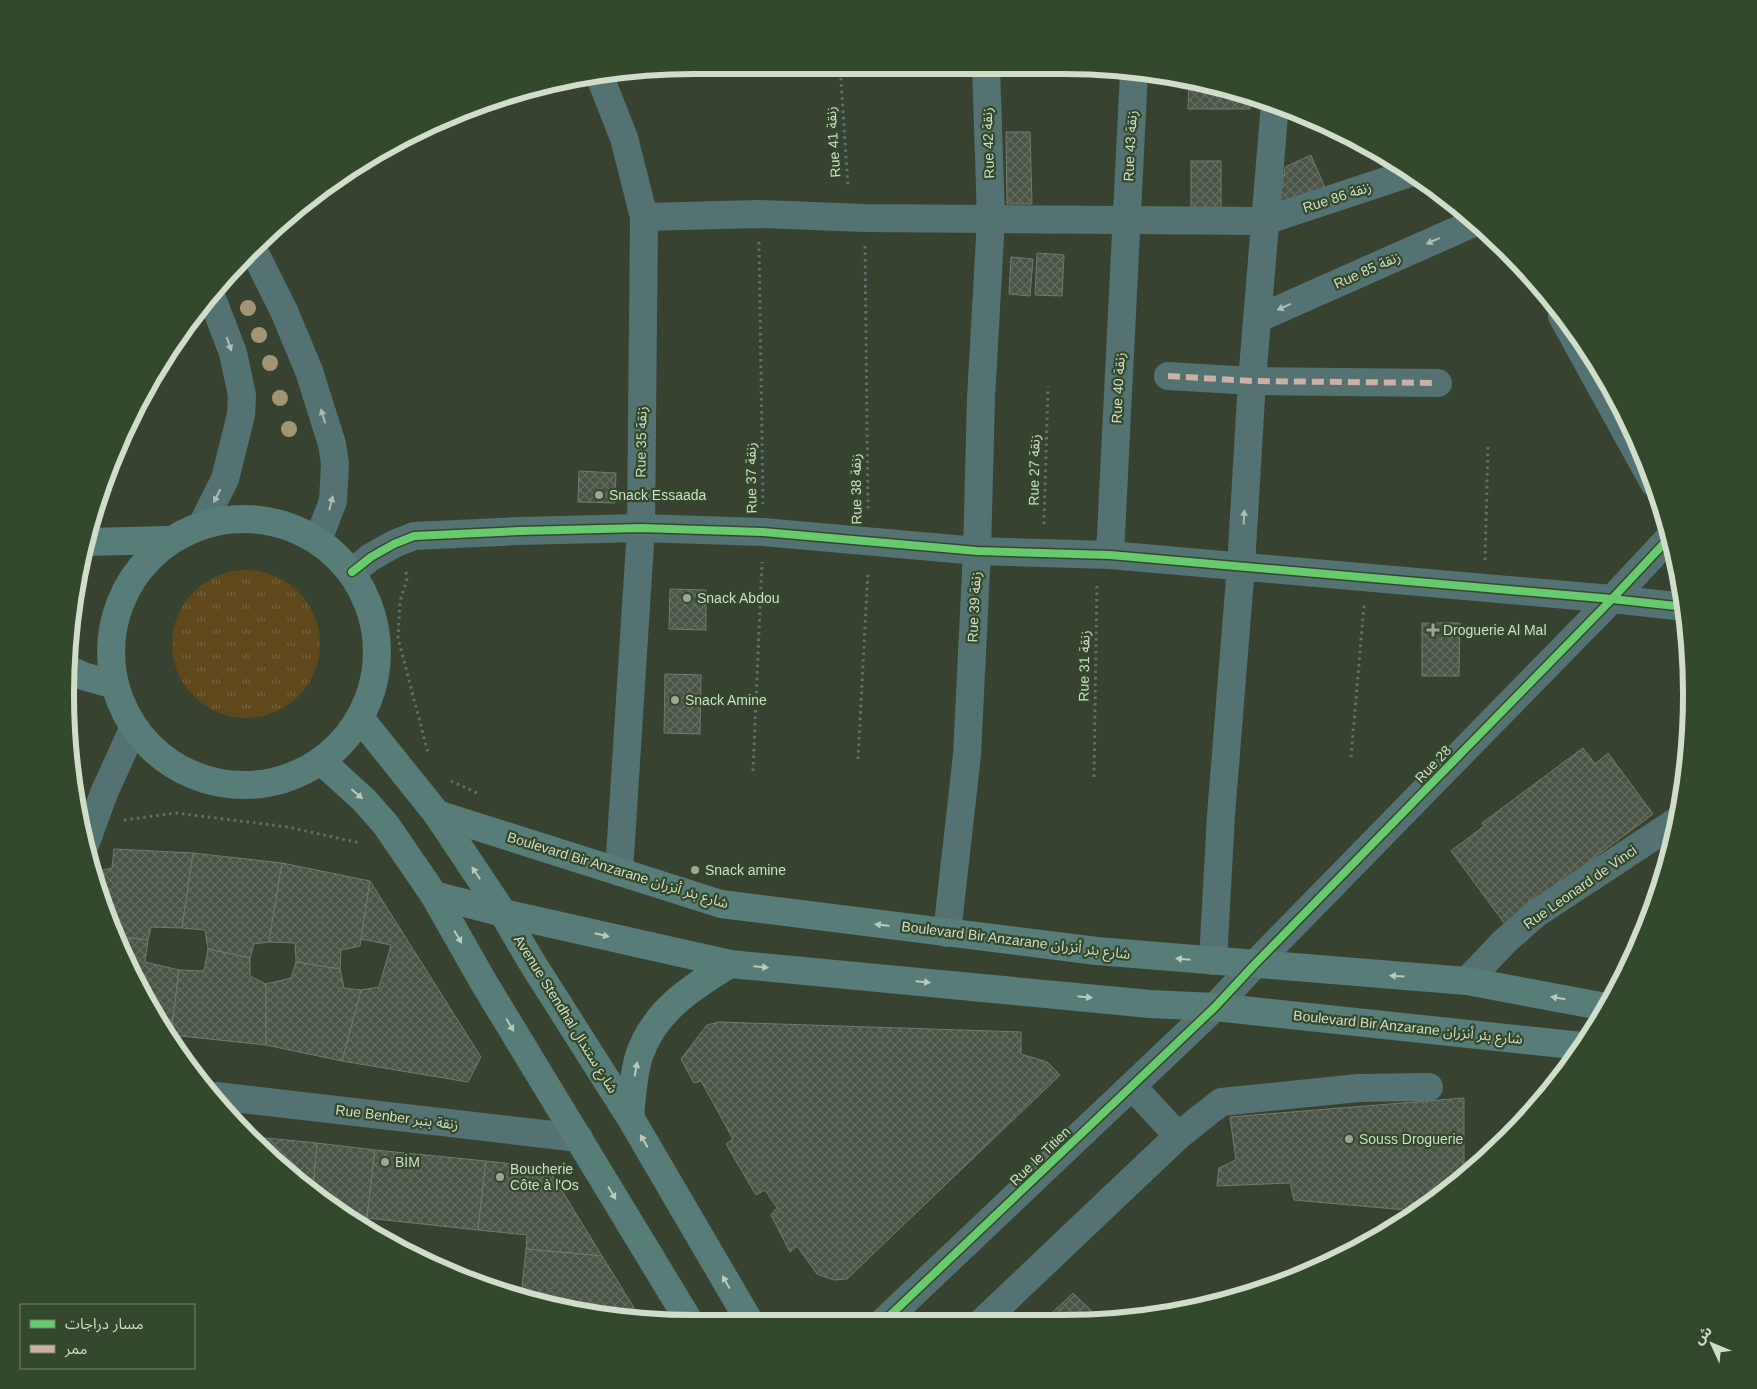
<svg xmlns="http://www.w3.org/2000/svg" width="1757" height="1389" viewBox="0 0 1757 1389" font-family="Arial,'Noto Sans Arabic',sans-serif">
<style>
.grass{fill:url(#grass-tufts)}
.building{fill:url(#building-cross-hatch);stroke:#717a6c}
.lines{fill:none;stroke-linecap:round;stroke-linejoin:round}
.path{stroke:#5c726c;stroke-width:3;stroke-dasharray:2.5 4;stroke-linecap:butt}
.minor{stroke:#547271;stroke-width:28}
.major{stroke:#587c77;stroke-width:28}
.quiet{stroke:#cab0a6;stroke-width:6;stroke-dasharray:12 6;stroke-linecap:butt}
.cycleway-casing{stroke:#34482b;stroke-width:11}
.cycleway{stroke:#67ca6e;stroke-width:8}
.tree{fill:#a29575}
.oneway{fill:#abbdb0}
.oneway2{fill:#b8caba}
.poi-dot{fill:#9aa795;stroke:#34482b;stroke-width:2}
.labels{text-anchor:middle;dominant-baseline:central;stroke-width:4.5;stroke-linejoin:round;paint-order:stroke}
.street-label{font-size:14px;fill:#d0ddcb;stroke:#34482b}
.poi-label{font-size:14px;fill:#d0ddcb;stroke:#34482b;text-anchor:start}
.rim{fill:none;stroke:#d0ddcb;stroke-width:6}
</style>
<defs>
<pattern id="grass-tufts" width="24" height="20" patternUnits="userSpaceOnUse" patternTransform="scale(1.25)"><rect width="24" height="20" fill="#60481d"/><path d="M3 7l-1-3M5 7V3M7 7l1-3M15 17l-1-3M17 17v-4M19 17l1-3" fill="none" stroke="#76623c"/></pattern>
<pattern id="building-cross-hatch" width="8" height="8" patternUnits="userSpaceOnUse" patternTransform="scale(1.25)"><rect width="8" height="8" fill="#4b5547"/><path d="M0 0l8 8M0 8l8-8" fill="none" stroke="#646d60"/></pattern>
</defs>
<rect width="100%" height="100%" fill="#374231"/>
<!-- grass -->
<circle class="grass" cx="246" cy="644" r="74"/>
<!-- building -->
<g class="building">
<polygon points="1189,83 1251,96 1250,109 1188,109"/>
<polygon points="1006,132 1030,132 1032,204 1007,204"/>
<polygon points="1311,155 1325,188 1279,206 1285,167"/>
<rect x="1191" y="161" width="30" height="50"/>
<polygon points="1037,253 1064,255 1062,296 1035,295"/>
<polygon points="1011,257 1033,259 1030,296 1009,294"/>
<polygon points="579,471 616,473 615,503 578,502"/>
<polygon points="670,589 706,590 706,630 669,629"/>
<polygon points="1422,623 1460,623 1459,676 1422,676"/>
<polygon points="665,674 701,675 700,734 664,733"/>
<polygon points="1583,748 1595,764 1608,753 1653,814 1505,924 1451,851 1484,826 1482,823"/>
<polygon points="114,849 193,853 182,928 151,927 148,940 119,937 95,877 95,872 112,868"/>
<polygon points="193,853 282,863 269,942 254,944 250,958 208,949 205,930 182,928"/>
<polygon points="282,863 370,881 360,946 341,950 340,969 296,962 295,943 269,942"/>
<polygon points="370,881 481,1057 468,1082 342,1061 361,990 379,987 391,945 361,939"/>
<polygon points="119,937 148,940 145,962 179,970 171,1035 169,1034 149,1009"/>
<polygon points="208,949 250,958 250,976 266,984 266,1045 171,1035 179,970 204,971"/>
<polygon points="296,962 340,969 344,988 361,990 342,1061 266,1045 266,984 291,978"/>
<polygon points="719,1022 1021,1032 1021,1054 1047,1062 1060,1075 847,1279 834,1280 817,1274 797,1246 790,1252 771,1215 777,1208 765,1190 756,1195 726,1144 733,1139 701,1081 694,1083 681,1059 707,1025"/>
<polygon points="1464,1098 1464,1178 1417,1211 1294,1200 1290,1183 1217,1186 1219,1168 1236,1160 1230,1117"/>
<polygon points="246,1136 317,1143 313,1191 249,1139"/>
<polygon points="317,1143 375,1150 367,1218 343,1217 313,1191"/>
<polygon points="375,1150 486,1161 478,1230 367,1218"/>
<polygon points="486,1161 548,1168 602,1256 526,1249 527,1235 478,1230"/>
<polygon points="526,1249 602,1256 641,1319 572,1312 537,1301 536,1299 521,1296"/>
<polygon points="1073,1293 1104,1323 1041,1323"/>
</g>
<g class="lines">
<!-- path -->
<g class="path">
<polyline points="840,65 848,187"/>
<polyline points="759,242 763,504"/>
<polyline points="865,246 868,512"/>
<polyline points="1044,524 1048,387"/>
<polyline points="1485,560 1488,447"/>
<polyline points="406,572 407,579 400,601 398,638 428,753"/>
<polyline points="1351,757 1364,605"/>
<polyline points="858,759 868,571"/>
<polyline points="753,771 762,562"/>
<polyline points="1094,777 1097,583"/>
<polyline points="451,781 477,793"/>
<polyline points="124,820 176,813 288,827 360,843"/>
</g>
<!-- minor -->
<g class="minor">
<polyline points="600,77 624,138 644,217 641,528 619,872"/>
<polyline points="644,217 759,214 864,218 1265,221 1410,173"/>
<polyline points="252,247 284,311 309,371 332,444 335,464 333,501 318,540"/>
<polyline points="1562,316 1654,483"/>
<polyline points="1257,319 1478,221"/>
<polyline points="1168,376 1252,381 1438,383"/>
<polyline points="202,525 225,479 241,415 242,395 233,353 212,298"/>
<polyline points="1110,555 1134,72"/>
<polyline points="352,572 371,557 394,544 414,536 519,531 641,528 763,532 977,551 1110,555 1612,599 1685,607"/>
<polyline points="85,845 104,793 134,727"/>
<polyline points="947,933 967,755 977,551 981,398 991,219 986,66"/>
<polyline points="1213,961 1221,815 1241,566 1252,381 1275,103"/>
<polyline points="1467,981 1504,942 1537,913 1677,821"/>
<polyline points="1132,1086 1178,1136"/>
<polyline points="216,1096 579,1138"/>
<polyline points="882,1323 1215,1007 1254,965 1612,599 1669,538"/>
<polyline points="981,1323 1178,1136 1221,1102 1358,1088 1429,1087"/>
</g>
<!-- major -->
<g class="major">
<circle cx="244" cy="652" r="133"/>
<polyline points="85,542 171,540"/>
<polyline points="68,669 83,676 115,685"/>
<polyline points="360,718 437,814 503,913 531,961 630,1117 751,1324"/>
<polyline points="321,761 364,800 386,825 434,895 484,983 691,1324"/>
<polyline points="437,814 721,904 1097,951 1467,981 1606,1007"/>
<polyline points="434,895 503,913 730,964 1150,1004 1215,1007 1582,1046"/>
<path d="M630,1117C632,1097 633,1075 639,1056C654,1011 692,987 730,964"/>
</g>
<!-- quiet -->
<polyline class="quiet" points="1168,376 1252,381 1438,383"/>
<!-- cycleway casing -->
<g class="cycleway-casing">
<g id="cycleway">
<polyline points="352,572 371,557 394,544 414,536 519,531 641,528 763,532 977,551 1110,555 1612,599 1685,607"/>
<polyline points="882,1323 1215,1007 1254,965 1612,599 1669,538"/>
</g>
</g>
<!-- cycleway -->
<use href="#cycleway" class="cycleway"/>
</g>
<!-- trees -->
<g class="tree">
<circle cx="248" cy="308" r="8"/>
<circle cx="259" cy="335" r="8"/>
<circle cx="270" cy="363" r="8"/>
<circle cx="280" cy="398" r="8"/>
<circle cx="289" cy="429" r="8"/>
</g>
<!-- one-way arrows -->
<defs><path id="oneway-solid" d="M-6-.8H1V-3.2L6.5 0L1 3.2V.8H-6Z" transform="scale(1.25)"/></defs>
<g class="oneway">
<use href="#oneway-solid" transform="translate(1433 241) rotate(156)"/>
<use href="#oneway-solid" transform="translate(1284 307) rotate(156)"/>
<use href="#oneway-solid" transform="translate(229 344) rotate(71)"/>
<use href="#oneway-solid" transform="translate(323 416) rotate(-107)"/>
<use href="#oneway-solid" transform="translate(217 496) rotate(117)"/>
<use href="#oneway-solid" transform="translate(331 503) rotate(-76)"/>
<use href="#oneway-solid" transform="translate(1244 517) rotate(-87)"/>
</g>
<g class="oneway2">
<use href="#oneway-solid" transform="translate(357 794) rotate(41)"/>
<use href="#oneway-solid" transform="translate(476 873) rotate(-124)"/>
<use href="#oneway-solid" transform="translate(882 925) rotate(-173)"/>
<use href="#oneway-solid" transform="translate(602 935) rotate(13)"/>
<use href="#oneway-solid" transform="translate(458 937) rotate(60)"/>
<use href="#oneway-solid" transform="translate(1183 959) rotate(-175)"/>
<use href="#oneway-solid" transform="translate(761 967) rotate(5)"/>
<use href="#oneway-solid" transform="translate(1397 976) rotate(-176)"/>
<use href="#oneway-solid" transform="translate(923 982) rotate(5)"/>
<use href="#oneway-solid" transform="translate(1085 997) rotate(6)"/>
<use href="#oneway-solid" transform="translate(1558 998) rotate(-170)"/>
<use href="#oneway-solid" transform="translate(510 1025) rotate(59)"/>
<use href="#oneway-solid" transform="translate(636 1069) rotate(-79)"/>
<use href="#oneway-solid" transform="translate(644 1141) rotate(-120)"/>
<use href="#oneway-solid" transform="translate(612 1193) rotate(59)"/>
<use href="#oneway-solid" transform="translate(726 1282) rotate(-120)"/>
</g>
<!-- markers -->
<g class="poi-dot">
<circle cx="599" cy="495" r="5"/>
<circle cx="687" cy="598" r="5"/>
<path d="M1430.5 622.5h5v5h5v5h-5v5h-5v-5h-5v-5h5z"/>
<circle cx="675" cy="700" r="5"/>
<circle cx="695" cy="870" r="5"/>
<circle cx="1349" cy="1139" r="5"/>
<circle cx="385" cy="1162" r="5"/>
<circle cx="500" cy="1177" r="5"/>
</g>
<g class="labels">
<!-- street labels -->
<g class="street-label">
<text transform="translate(833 142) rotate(-94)">Rue 41 زنقة</text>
<text transform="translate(988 143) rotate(-92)">Rue 42 زنقة</text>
<text transform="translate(1130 146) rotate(-87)">Rue 43 زنقة</text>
<text transform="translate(1337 197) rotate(-18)">Rue 86 زنقة</text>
<text transform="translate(1367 270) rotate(-24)">Rue 85 زنقة</text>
<text transform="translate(1118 388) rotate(-87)">Rue 40 زنقة</text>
<text transform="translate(641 442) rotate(-89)">Rue 35 زنقة</text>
<text transform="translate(1034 470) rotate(-89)">Rue 27 زنقة</text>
<text transform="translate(751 478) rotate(-91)">Rue 37 زنقة</text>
<text transform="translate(856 489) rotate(-91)">Rue 38 زنقة</text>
<text transform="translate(974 607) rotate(-87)">Rue 39 زنقة</text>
<text transform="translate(1084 666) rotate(-89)">Rue 31 زنقة</text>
<text transform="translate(1433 764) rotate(-46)">Rue 28</text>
<text transform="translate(618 870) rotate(17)">Boulevard Bir Anzarane شارع بئر أنزران</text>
<text transform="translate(1580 887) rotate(-35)">Rue Leonard de Vinci</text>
<text transform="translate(1016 940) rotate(7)">Boulevard Bir Anzarane شارع بئر أنزران</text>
<text transform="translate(566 1014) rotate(58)">Avenue Stendhal شارع ستندال</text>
<text transform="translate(1408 1027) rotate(6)">Boulevard Bir Anzarane شارع بئر أنزران</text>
<text transform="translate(397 1117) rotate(7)">Rue Benber زنقة بنبر</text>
<text transform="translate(1040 1156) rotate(-44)">Rue le Titien</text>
</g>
<!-- poi labels -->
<g class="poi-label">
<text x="609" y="495">Snack Essaada</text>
<text x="697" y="598">Snack Abdou</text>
<text x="1443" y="630">Droguerie Al Mal</text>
<text x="685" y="700">Snack Amine</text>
<text x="705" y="870">Snack amine</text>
<text x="1359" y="1139">Souss Droguerie</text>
<text x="395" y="1162">BİM</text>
<text x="510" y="1169">Boucherie<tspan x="510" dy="16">Côte à l'Os</tspan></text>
</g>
</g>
<!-- crop -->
<path d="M0 0H1757V1389H0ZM694 74H1063A620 620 0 0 1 1683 694V695A620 620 0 0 1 1063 1315H694A620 620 0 0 1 74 695V694A620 620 0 0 1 694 74Z" fill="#34482b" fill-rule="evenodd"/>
<path class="rim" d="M694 74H1063A620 620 0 0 1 1683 694V695A620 620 0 0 1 1063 1315H694A620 620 0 0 1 74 695V694A620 620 0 0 1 694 74Z"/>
<!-- legend -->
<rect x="20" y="1304" width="175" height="65" fill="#34482b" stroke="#72846b"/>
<rect x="30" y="1320" width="25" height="8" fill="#67ca6e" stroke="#72846b"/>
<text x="65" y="1329" font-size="15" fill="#d0ddcb">مسار دراجات</text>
<rect x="30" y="1345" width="25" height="8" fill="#cab0a6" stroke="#72846b"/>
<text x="65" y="1354" font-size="15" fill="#d0ddcb">ممر</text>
<!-- north arrow -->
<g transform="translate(1712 1344) rotate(314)" stroke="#34482b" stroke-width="4" paint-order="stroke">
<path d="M0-4L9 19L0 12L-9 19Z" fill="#d0ddcb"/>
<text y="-8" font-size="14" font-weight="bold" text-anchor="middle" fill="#d0ddcb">ش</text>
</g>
</svg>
